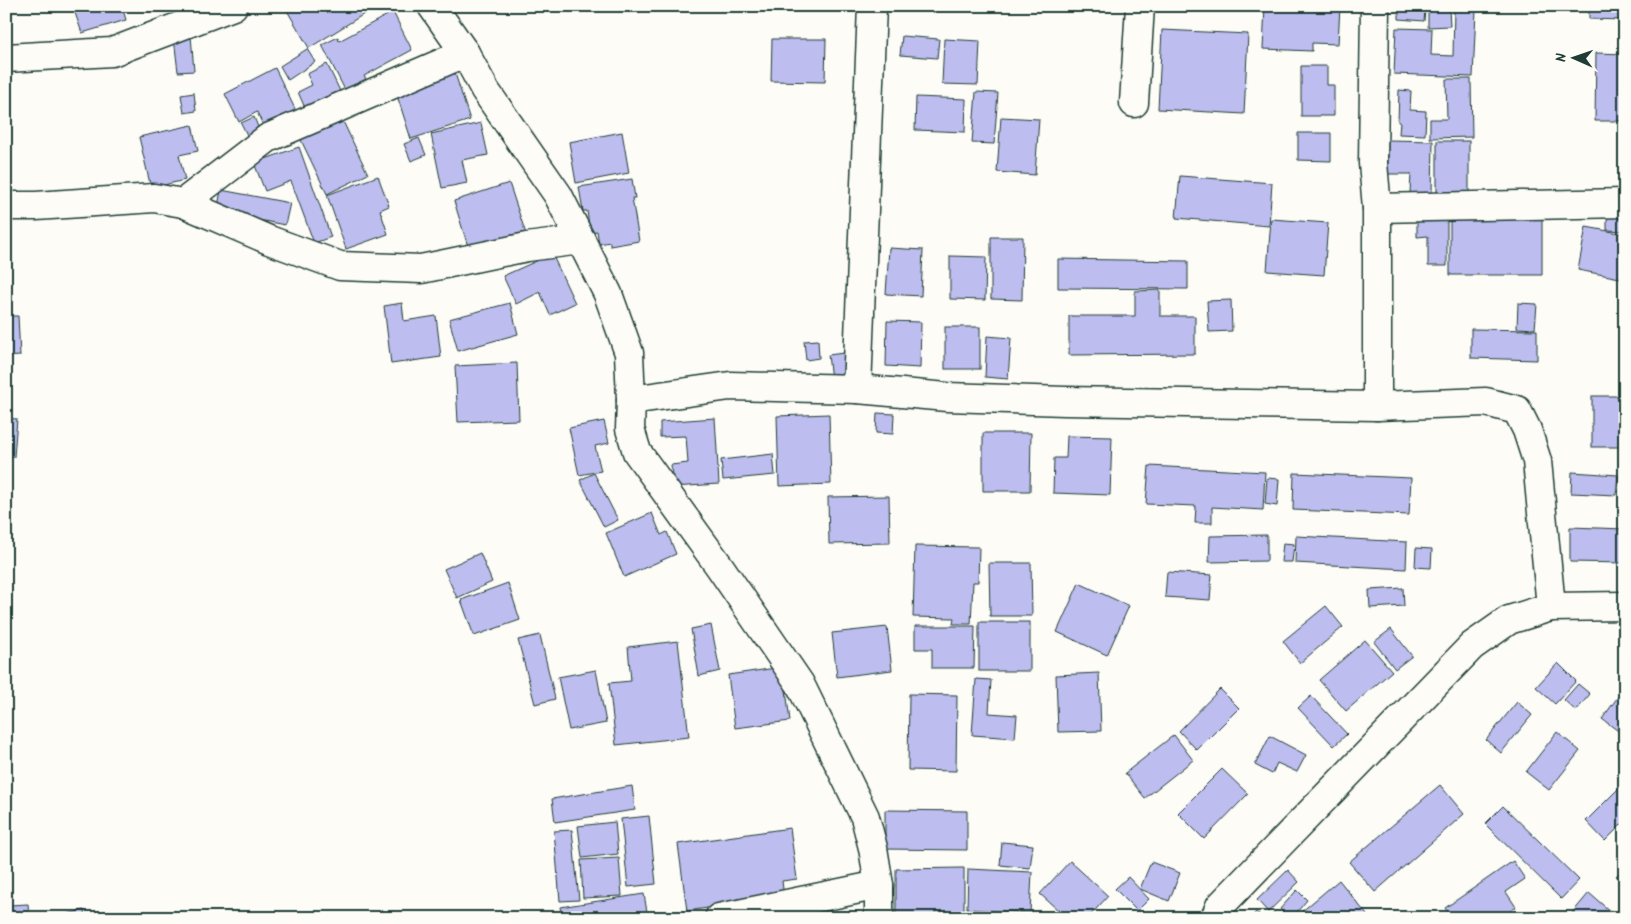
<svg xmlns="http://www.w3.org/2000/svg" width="1631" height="924" viewBox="0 0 1631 924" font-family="Kalam,sans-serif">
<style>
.building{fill:#bdbdef;stroke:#1f3d34}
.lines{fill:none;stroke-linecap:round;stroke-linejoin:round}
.minor-casing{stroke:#1f3d34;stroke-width:31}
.minor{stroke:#fdfcf7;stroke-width:28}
</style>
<rect width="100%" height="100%" fill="#fdfcf7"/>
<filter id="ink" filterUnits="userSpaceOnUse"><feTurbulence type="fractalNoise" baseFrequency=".02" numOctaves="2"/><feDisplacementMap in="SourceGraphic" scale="10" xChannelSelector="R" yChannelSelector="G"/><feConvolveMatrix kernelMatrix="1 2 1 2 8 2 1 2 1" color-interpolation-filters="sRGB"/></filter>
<g filter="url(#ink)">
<!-- building -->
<g class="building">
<polygon points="122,6 126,20 82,33 74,10 86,6"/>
<polygon points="152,6 169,6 155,12"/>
<polygon points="287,6 377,6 309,48 285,7"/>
<polygon points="1265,6 1340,6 1338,44 1312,43 1312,51 1263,49"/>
<polygon points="1346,6 1363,6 1363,9 1346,8"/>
<polygon points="1589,6 1625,6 1625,20 1589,19"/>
<polygon points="1449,8 1450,26 1428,27 1428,9"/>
<polygon points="1399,9 1425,11 1424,21 1399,19"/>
<polygon points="1454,9 1476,10 1473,77 1394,74 1396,28 1432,29 1431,55 1453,56"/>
<polygon points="393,12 412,50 364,76 366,79 345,90 322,45 338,37 339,41"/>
<polygon points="1162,30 1248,34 1244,114 1158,109"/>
<polygon points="191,36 194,71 178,72 174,38"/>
<polygon points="902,36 939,39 937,58 900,55"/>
<polygon points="772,39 826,39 825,82 771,81"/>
<polygon points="944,39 980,41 978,85 942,84"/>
<polygon points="307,49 315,62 288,80 280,66"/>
<polygon points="1596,53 1625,54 1625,121 1595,121"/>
<polygon points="327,64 340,91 305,108 298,92 312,85 307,74"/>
<polygon points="1301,66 1327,66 1327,85 1334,85 1334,116 1301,116"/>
<polygon points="453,67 470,120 411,139 394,86"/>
<polygon points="275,68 297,113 265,130 257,112 239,122 225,94"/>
<polygon points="1446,79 1471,79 1472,137 1430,138 1430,119 1447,119"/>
<polygon points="1399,90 1411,91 1410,110 1426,111 1425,135 1399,134 1400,122 1398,122"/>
<polygon points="976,92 998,93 994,144 972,143"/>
<polygon points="194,93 196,111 184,113 181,95"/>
<polygon points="916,97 966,99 965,132 915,130"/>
<polygon points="340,115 368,174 327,194 299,136"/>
<polygon points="254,117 260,132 248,137 241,123"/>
<polygon points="1001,117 1039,119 1035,175 997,172"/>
<polygon points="481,123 488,155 462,160 467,183 442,188 431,134"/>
<polygon points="192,125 198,151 179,155 185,180 151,188 139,137"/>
<polygon points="622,132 629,173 576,183 569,142"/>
<polygon points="1298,133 1331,133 1331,161 1298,160"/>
<polygon points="419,138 426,155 411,161 404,144"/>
<polygon points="1388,140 1433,141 1432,193 1410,193 1411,174 1388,174"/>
<rect x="1437" y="141" width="32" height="55"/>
<polygon points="299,147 331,237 314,243 291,181 265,191 254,163"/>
<polygon points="378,176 389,206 380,210 388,234 346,249 327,195"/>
<polygon points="1180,176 1272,183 1269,226 1176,218"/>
<polygon points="632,179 635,198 632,198 639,241 610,246 610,242 599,244 597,231 590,232 587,211 583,211 579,187"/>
<polygon points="509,183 526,234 470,253 454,201"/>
<polygon points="221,190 290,203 285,225 217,212"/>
<polygon points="1607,212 1625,212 1625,231 1607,230"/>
<polygon points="1417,218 1447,218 1447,266 1428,266 1428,236 1417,237"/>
<polygon points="1542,218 1542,275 1450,275 1450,219"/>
<polygon points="1271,219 1328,223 1324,275 1267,271"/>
<polygon points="1586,227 1625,234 1625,279 1578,270"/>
<polygon points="991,237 1023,237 1022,300 991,299"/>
<polygon points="889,248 923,250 921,296 886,294"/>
<polygon points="552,254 575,303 550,315 540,292 516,304 503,276"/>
<polygon points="950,256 986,257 985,300 950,299"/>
<polygon points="1058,259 1188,261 1188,289 1058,288"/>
<polygon points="1160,290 1160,316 1195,316 1195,354 1069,355 1069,316 1135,316 1135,291"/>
<polygon points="1231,300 1232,331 1209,332 1207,301"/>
<polygon points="402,303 404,321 436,316 441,357 391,364 384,306"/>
<polygon points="510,303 518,334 458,351 449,319"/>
<polygon points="1518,303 1537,304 1535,329 1517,328"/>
<polygon points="6,316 18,316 20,356 6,357"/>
<polygon points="887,321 921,322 920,368 886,366"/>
<rect x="945" y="327" width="35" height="42"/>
<polygon points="1471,329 1537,330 1537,360 1471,358"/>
<polygon points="987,336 1011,338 1008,379 985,377"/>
<polygon points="818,340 819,358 806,360 804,341"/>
<polygon points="852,352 854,376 831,379 828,355"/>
<polygon points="517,363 519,420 458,422 455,366"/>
<rect x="1592" y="396" width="33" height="51"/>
<polygon points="877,413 894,414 893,434 876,433"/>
<polygon points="829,414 831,484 779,486 777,416"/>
<polygon points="6,418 17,419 14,457 6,457"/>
<polygon points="715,418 719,484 673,487 671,465 688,463 686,436 660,437 660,422"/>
<polygon points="604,421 609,443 595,446 601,471 579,475 569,428"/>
<polygon points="983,433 1031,433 1030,491 983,491"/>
<polygon points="1067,436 1112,437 1110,495 1053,493 1054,458 1066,458"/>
<polygon points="773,454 775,475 723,480 721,460"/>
<polygon points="1149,466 1265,472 1263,510 1212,507 1212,523 1195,523 1196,506 1146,504"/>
<polygon points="1572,472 1618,475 1616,495 1571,493"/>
<polygon points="594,473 618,520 604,527 580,480"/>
<polygon points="1294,473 1411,478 1409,515 1293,510"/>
<polygon points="1267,478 1279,479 1277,506 1265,504"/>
<polygon points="889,496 890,543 829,544 828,497"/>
<polygon points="652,513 661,535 667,532 676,554 624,577 606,533"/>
<polygon points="1570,527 1625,529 1625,563 1570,562"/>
<polygon points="1267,535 1267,561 1209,562 1210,536"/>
<polygon points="1296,536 1407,542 1406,569 1295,563"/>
<polygon points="1283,543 1294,544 1292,562 1281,562"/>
<polygon points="915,546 979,547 978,582 973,582 971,624 953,624 954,618 913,617"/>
<polygon points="1416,548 1432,549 1431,568 1415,567"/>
<polygon points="480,553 492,582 457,598 444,569"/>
<polygon points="989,563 1031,563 1032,616 990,616"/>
<polygon points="1167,572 1212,575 1210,600 1165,597"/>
<polygon points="508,583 520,620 474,636 461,600"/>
<polygon points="1079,583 1129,606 1107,655 1057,632"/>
<polygon points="1403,588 1404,606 1370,608 1369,590"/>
<polygon points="1326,606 1343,627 1300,663 1283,641"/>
<rect x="979" y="622" width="51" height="49"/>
<polygon points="711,625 720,671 699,676 691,629"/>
<polygon points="915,626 975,626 974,668 932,668 932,649 915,649"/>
<polygon points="887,627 892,670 837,677 832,633"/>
<polygon points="1391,629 1412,656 1395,669 1374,642"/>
<polygon points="540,635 555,699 535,704 518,640"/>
<polygon points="1365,640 1392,671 1346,711 1319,680"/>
<polygon points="678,641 689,737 616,745 609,683 631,681 628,647"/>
<polygon points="1558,663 1576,681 1555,704 1536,687"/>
<polygon points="783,667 790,721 735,728 728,675"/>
<polygon points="596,670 606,723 569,730 558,677"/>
<polygon points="1099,673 1101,731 1058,732 1056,675"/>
<polygon points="976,679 991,680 989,713 1017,715 1015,738 972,735"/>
<polygon points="1578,684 1590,694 1576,711 1564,700"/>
<polygon points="1625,687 1625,728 1621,733 1602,719"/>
<polygon points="1220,689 1239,708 1197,750 1179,731"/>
<polygon points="909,694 957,695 956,771 908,770"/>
<polygon points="1311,696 1347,734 1334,746 1298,708"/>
<polygon points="1517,702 1532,715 1501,753 1486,740"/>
<polygon points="1557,732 1580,751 1549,790 1526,772"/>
<polygon points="1174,735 1193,760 1145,798 1125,773"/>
<polygon points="1270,736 1306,755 1297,772 1277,763 1272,774 1255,765"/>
<polygon points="1222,769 1248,794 1204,839 1178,813"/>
<polygon points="1625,782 1625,821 1605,841 1586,821"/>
<polygon points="1440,785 1464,814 1375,892 1349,862"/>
<polygon points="632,786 635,810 555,822 552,799"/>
<polygon points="1503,806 1579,880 1561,899 1485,824"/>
<polygon points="885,810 967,811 967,850 885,849"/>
<polygon points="649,816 656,884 628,887 621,819"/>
<polygon points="615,822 618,854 582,858 578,826"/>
<polygon points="790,828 797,879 782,881 784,897 687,911 678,844"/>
<polygon points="572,830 579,900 560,901 554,831"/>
<polygon points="1002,842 1033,845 1030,868 1000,865"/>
<polygon points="619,858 622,896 583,898 581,860"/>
<polygon points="1070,861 1108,896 1088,918 1067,918 1040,894"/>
<polygon points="1513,861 1525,879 1506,892 1516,907 1500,918 1452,918 1445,908"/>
<polygon points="1151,862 1180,873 1169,901 1140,889"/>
<polygon points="1625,867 1625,884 1616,876"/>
<polygon points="964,868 964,918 896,918 896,869"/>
<polygon points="968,869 1032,872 1030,913 967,909"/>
<polygon points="1288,870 1299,882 1268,912 1257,900"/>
<polygon points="1128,877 1149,899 1137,911 1115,889"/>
<polygon points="1339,880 1367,915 1363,918 1294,918"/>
<polygon points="1297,890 1307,900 1292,918 1290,918 1280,909"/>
<polygon points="1589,893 1618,918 1568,918"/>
<polygon points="644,894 648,918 562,918 560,907"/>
<polygon points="28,904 29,918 10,918 9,905"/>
<polygon points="84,910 86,918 68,918 67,914"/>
<polygon points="1256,912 1262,918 1250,918"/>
<polygon points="1274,913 1279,918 1269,918"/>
</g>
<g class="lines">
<!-- minor casing -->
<g class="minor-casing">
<g id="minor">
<polyline points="432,6 465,53 485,90 558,195 608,294 629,353 631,400 630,429 637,452 720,567 800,684 865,817 873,848 879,885 879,918"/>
<polyline points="1375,6 1373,163 1377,208 1377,406"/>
<polyline points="6,58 112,52 233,6"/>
<polyline points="1134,103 1140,6"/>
<polyline points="183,203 269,240 340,266 421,269 527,247 581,240"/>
<polyline points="6,206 36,206 154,198 183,203 268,138 465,53"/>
<polyline points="1377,208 1625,203"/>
<polyline points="857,389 872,6"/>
<polyline points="631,400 730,386 857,389 947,397 1065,401 1377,406 1486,402 1517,410 1527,430 1537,461 1551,607"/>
<polyline points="719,918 879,885"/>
<polyline points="1215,918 1220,906 1472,646 1509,620 1551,607 1625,606"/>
</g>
</g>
<!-- minor -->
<use href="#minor" class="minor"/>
</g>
</g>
<!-- margin -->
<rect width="1631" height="924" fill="none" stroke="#fdfcf7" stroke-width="25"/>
<rect x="12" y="12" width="1606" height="899" fill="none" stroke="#1f3d34" stroke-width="2" filter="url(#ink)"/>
<!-- north arrow -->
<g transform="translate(1574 58) rotate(272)" stroke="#fdfcf7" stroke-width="4" paint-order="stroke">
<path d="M0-4L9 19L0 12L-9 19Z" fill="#1f3d34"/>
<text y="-8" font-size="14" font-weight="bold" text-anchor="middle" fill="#1f3d34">N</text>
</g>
</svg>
